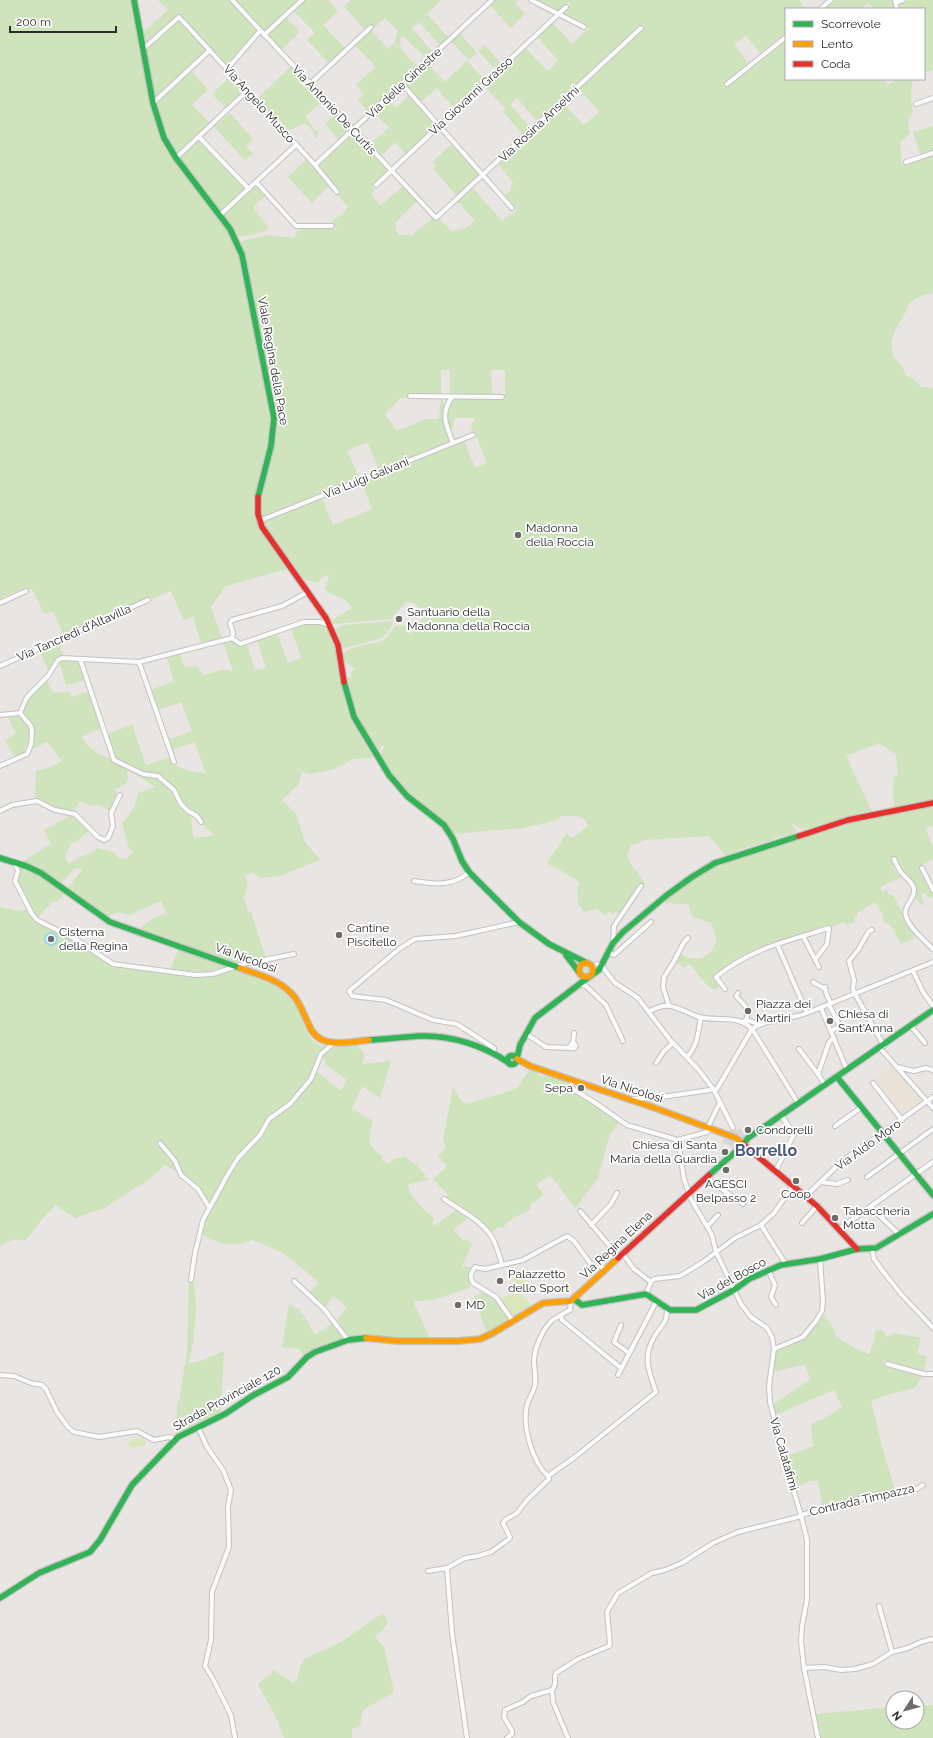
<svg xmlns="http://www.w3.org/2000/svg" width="933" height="1738" viewBox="0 0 933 1738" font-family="Raleway,sans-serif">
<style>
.education{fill:#ebe3d7}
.green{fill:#cfe3bc}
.pitch{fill:#d9e7ba}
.plaza{fill:#d9d5d2}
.water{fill:#98dae8}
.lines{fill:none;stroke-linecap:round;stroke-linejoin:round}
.street-casing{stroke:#c2c2c2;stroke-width:6}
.fast-casing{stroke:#c2c2c2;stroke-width:8}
.slow-casing{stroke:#c2c2c2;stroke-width:8}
.jam-casing{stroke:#c2c2c2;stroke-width:8}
.street{stroke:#fcfbfb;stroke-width:4}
.fast{stroke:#30b455;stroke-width:5.5}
.slow{stroke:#ff9f0a;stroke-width:5.5}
.jam{stroke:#e5322d;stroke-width:5.5}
.poi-dot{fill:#6d6c6b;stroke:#fff;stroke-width:1.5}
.labels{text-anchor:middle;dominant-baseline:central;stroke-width:3.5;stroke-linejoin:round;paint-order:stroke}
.street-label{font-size:12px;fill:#2b2b2b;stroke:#fff}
.poi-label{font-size:12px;fill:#2b2b2b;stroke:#fff;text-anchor:start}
.district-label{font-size:16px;font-weight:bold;fill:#4d597b;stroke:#fff}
</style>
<rect width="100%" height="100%" fill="#e8e5e2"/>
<!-- education -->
<polygon class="education" points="892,1066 923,1101 902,1116 874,1078"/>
<!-- green -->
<g class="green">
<polygon points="0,0 132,0 149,96 162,139 226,228 239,255 272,420 271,439 256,491 254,510 259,527 288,569 226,586 211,607 222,638 201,643 193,617 183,620 171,591 152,599 151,597 145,599 64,636 53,611 44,614 32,589 24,588 0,599"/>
<polygon points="158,0 230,0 258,30 227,65 179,14 146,44 144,44 142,33 168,10"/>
<polygon points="235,0 299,0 265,31 263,31"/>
<polygon points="304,0 328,0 338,11 323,25 345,48 329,63 307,40 315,33 293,10"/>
<path d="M351,0H441L427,14L449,38L441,46L419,22L412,29L434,53L427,59L403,36H402C395,49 410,59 418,67L369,113L358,100L364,94L356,85L376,67L354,44L370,29L388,49L395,42L398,31L385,18L375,27L372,24L365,30L344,6Z"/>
<polygon points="495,0 518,0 515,3 525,14 511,28 490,5"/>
<path d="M534,0H799L806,9H786V33L760,53L746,35L734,45L748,63L723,85L726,87L786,39V79H883L888,85L896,79H912L911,98L913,113L908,120L910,133L900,143L902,163L903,166L933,156V292L930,294L920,296L909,303L905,313L896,328L891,343L893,356L902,366L906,375L912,378L921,387L933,388V800L907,804L896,808L894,807L893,793L894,776H898L896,754L879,743L846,756L872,811L862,812L850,817L848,816L824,825L822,823C813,829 803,831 793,824L792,825L796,830L794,834L773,838L772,840L738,850L737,852L725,855L709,836L645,840L631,846L627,856L633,867L645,884L641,885L622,914L615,912L614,914L608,912L606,916L597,909L584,912L578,903L577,886L580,883C570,874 558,870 547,863L566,834L573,838L588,826L587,822L579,816H562L556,821L522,828L453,834L445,822L404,789L380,756L384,746L382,745L378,752L354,709L346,679L349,677L351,678L352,675L350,672L353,671L355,669L344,661L343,654C354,643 372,647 385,639C389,636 392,630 395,626L405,625L407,632L411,635L416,628V623L422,620L419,606L414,603L406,602C402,609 394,611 392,619L333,624L331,621L352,608C346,596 333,598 325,589L329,575L322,577L318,583L303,579L263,524L264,521L322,498L333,525L372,509L362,482L464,440L475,468L487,463L475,433H473L471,427L475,418H455L451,433C446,418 444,411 453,398L505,399V372L503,370H491L492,396H450V370H441V395L409,394L407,398H400L385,414L397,431L426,419H439L441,398C446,405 443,413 444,421C445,429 452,436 449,444L381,471L379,470L367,442L347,451L360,479L263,518C251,504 278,445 278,424L245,259L240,243L242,241L269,235L294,238L298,231L303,228L337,229L332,221L342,214L348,207L338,195L340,192L317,166L352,133L355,134L388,171L372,186L375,190L371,194L380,205L384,203L403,186L417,201L396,222V229L398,235H412L433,218L436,220L439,218L451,231L466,228L475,221L457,201L473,188L502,221L517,210L505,195L511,190L510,187L514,184L498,163L563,103L584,125L599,112L579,88L645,27L642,24L538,122L517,98L510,105L531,128L523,135L503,112L505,109L485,86L525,47L547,71L555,65V61L557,63L559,61L536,36L552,22L572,44L589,28L562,13L571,5L569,2L559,11Z"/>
<polygon points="834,0 893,0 894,9 874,9 869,3 861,9 823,9"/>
<polygon points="907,0 933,0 933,70 924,73 924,9 898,9 899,3"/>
<polygon points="286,17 300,32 281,50 267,34"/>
<polygon points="178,20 180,21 206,50 154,98 146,49"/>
<polygon points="459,33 477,53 469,60 451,41"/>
<polygon points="485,45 501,64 499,66 493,67 478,51"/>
<polygon points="467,61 485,80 454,108 437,88 421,102 404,84 426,64 428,64 445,82"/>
<path d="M291,66L323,100L305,117L316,131L319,130L318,137L315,139C315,133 309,124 303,123L287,132L257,99Z"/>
<polygon points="191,71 208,90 192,105 210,124 178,155 163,128 155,103"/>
<polygon points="231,76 244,91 226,108 212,94"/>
<polygon points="410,95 436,124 406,154 395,142 380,157 355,130 366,119 368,120 358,129 371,143 389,128 374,112 388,99 396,108"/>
<polygon points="230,113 253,139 246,146 253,154 245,160 214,127"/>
<polygon points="336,114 349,130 339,140 325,124"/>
<polygon points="933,126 933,151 920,155 913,132"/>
<polygon points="199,139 246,188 221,212 179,157"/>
<polygon points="453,143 481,175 457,196 433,169 436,166 432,162"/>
<polygon points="306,160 329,186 312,203 288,177"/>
<polygon points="255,185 265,196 253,207 269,228 262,232 242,237 236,235 224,217 224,213"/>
<polygon points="391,621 393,625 382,638 345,648 341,647 336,629 343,625"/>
<path d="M305,623L318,624L327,626L335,644L346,706L353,722L372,756V758L353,759L335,769L310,774L302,772L298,785L282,800L296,814L305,842L320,860L280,876L261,878L252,872L245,876L248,885L244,898L248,911L251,912L266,958L238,964L138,930L139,928L156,917L166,913L161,901L130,915L119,912L106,917L82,900L80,895L76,896L67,889L83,869L75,868L60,884L20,863L51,844L44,830L70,816L75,817L88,831L76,842L71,843L65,855L68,864L80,857L92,852L97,848L114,852L118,858L126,859L133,851L129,848L122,823C130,816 137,804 138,793L155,787L129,770L127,773C130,783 124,785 116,789L117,797L110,811L99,805L91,806L80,801L73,812L56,808L35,798L36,771L50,767L62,761L47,742L33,749L28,720L23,713L30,695L47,680L53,693L69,692L71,697L89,691L101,728L82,737L90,748L97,753L112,759L138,773L157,776L170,788L181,806L191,814L193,835L195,838L212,836L213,833L203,825L201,817L184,807L176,792L158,775L143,773L116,760L107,734L132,725L146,765L171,757C175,771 194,771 206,774L195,742L171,750L168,740L192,731L181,702L158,710L151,690L174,681L166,656L179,652L185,667L198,666L203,675L222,670L233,671L223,641L232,640L238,646L247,644L255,670L266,668L257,640L277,633L288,663L301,658L291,628Z"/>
<polygon points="58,642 64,657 49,672 39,650"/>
<polygon points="61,660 78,661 85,680 66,685 59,662"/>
<polygon points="7,715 20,716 30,728 30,740 26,746 24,753 14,756 5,740 16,734"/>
<path d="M933,806V826L925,828L933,847V859L919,866L933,892V897L929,898L924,893L921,895L924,905L923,906L915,898C919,883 909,880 901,870C898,866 896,860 894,856L892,859L895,865L893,867L898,875L903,876L882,886L880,889L882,892L887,889L889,895L892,894C901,909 907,923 918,936L901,944L891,926L884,922L882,913L875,902L857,913V916L853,918L855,922L846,925L844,922L831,927L830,925L755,949L735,959L712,977L720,986L715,990L708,986L689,964L684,968L677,963L680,954C698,963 710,959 717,940L711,923L693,917L688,904H674L670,902L666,904L664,901L705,871L720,864L765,849L766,850L771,849V847L845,823Z"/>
<polygon points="16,865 33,871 65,892 59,900 51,903 37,919 16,882"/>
<path d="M0,907C14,909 13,913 28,909L32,916L111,964L207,976C215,975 233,969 237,970C253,971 284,987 293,1000C304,1015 304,1046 326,1046L320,1053L309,1079L290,1102L272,1115L264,1127L233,1162L210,1203L198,1188L183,1175L177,1159L162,1143L158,1141L156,1145L160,1146L174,1161L178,1172L165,1165L145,1183L135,1188L105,1208L75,1218L56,1205L43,1218L25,1241C16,1238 7,1240 0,1247Z"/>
<path d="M179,948L230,966L229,968C207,973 192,971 170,970Z"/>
<circle cx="586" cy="970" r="4.5"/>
<path d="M359,1044L358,1047C366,1055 365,1054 362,1064L391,1061L380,1098L362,1086L352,1109L373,1121C368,1139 366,1144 383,1157L381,1160L389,1164L394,1159L405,1157L415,1164L418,1163V1166L429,1180L408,1184C410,1199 424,1209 434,1218L432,1223L434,1226L456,1210L468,1217L454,1230L463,1241L467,1239L472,1245L462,1266L472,1267L469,1278L470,1288L432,1300L413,1301L429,1337L395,1339L348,1338L336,1322L347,1307L334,1296L325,1307L309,1293L319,1282L283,1253L252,1240C231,1248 220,1245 201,1233C211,1197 235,1164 260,1137L263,1136L262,1134L271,1119L291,1106L316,1071L341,1091L347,1080L325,1064V1060L321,1057C330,1045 345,1046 359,1044Z"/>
<polygon points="534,1070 538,1071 539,1075 543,1077 546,1074 571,1083 569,1089 596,1105 619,1123 610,1134 598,1179 575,1208 550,1175 536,1185 544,1195 530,1205 531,1209 512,1219 502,1228 500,1226 491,1233 445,1198 448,1195 433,1179 447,1166 438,1156 446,1147 443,1139 453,1088 461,1100 466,1104 513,1090 518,1087 529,1071"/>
<path d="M189,1281H193C199,1300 194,1343 189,1363L197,1362L224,1351L221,1413L176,1435L177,1402H179L187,1350Z"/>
<polygon points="484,1292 493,1297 510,1318 501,1324 498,1323 499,1325 487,1334 474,1297"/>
<polygon points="289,1304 301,1310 299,1312 305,1317 315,1335 333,1323 345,1338 321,1347 304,1356 299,1349 282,1347"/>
<polygon points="825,1315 835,1332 836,1337 855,1348 869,1354 876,1335 874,1331 883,1330 886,1337 895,1333 921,1338 917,1353 927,1357 924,1370 883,1360 884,1366 922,1377 915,1388 890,1394 871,1401 884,1454 895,1490 879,1493 823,1508 818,1481 810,1481 795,1487 785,1457 813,1446 811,1424 826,1418 842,1407 834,1390 776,1415 773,1404 811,1379 804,1365 773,1372 775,1351 804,1338"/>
<polygon points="383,1613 388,1624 375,1637 384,1647 394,1692 363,1710 360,1725 352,1729 352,1738 284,1738 276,1717 258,1685 263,1679 271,1675 273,1670 292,1682 297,1681 300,1667 304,1659 341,1642"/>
<polygon points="933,1705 933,1738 821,1738 816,1714 893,1707 893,1722 917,1722 917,1706"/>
</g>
<!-- pitch -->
<g class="pitch">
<polygon points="528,1268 534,1277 517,1287 512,1279"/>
<polygon points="518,1289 523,1298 525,1296 531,1305 514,1316 501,1300"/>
<polygon points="144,1437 146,1445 130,1449 128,1442"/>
</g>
<!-- plaza -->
<polygon class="plaza" points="734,1127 737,1131 740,1128 750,1143 742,1150 734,1150 729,1145 722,1143 728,1132"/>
<!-- water -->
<circle class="water" cx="51" cy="939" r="7"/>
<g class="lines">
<!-- street casing -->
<g class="street-casing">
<g id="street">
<polyline points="232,0 436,218 641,28"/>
<polyline points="531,0 584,27"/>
<polyline points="895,0 897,9"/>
<polyline points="896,3 903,0"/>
<polyline points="820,9 831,0"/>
<polyline points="264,35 302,0"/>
<polyline points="143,49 179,17 315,165 337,192"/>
<polyline points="227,69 260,31"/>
<polyline points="310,84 371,27"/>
<polyline points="402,84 512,208"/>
<polyline points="727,84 786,37"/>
<polyline points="153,103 210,50"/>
<polyline points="916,104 933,98"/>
<polyline points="199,137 249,189"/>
<polyline points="176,158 247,91"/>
<polyline points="906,162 933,153"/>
<polyline points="315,165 492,0"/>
<polyline points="256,182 296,226 332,226"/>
<polyline points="376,185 566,7"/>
<polyline points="220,215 296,145"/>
<polyline points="410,396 502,397"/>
<path d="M452,397C440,414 446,425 453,443"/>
<polyline points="259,521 473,435"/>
<polyline points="0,603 26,591"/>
<polyline points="232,638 240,644 304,622 320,622 330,625"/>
<polyline points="232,638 233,633 230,623 232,620 282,606 308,592"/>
<polyline points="80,659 114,760 143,774 158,776 174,790 181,804 188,811 197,816 201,822"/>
<polyline points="139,662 174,762"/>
<polyline points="0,666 148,600"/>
<polyline points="0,715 20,713 26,699 30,694 48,676 58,660 62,658 139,662 232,638"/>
<polyline points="0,766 27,754 31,745 32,732 31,726 20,713"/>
<polyline points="0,811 12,805 37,801 55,810 75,814 98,837 104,840 108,838 113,826 111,813 120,795"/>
<path d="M894,859C896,863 898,868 901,872C905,878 913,882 914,889C915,897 908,902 906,909C901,921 925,941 933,949"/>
<polyline points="14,862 18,871 15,881 32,914 37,920 77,940 113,964 196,975 213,974 243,964 294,954"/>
<polyline points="922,868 933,890"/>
<path d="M414,881C433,884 454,887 469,872"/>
<polyline points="872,930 869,931 858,950 849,961 854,980 853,989 855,994 884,1046"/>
<polyline points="803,936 819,967"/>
<polyline points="613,943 614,926 641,886"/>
<polyline points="777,944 807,1013"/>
<polyline points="608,952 614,955 651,922"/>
<polyline points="597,964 602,966 614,982 638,998 671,1041 698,1069 714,1090 733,1128"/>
<polyline points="913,971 923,992 933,1006"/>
<polyline points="813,982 825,989"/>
<polyline points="580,984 586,986 606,1005 623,1041"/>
<polyline points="825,987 826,993 831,1004"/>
<path d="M725,989L716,977C750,949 787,941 829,928L827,944L815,960"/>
<polyline points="738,993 736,996 747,1008 747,1020"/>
<polyline points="829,1005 840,1026 831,1031"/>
<polyline points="669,1006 663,987 664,977 673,963 684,942 688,938"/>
<polyline points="821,1008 847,1070"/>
<path d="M650,1011C656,1008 663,1005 670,1006C680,1008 690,1014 699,1017C718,1022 741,1013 754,1032L798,1103"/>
<polyline points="745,1020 760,1024"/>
<polyline points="911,1026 925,1043"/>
<polyline points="526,1034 546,1047 571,1048"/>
<circle cx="573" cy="1046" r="2.5"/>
<polyline points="573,1044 574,1033"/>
<polyline points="880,1048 933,1108"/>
<polyline points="799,1049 818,1074"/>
<polyline points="493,1053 494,1048 457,1024 433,1020 386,1000 352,996 349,991 399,949 415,939 456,936 519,922"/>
<path d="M687,1057C698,1046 698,1032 701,1017"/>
<polyline points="656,1063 664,1051 673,1043"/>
<polyline points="897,1067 914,1071 926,1068 933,1070"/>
<polyline points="572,1081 571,1088 594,1102 627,1125 678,1140"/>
<polyline points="873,1083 902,1120"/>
<polyline points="825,1085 818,1074 829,1042 834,1038"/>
<path d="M631,1099L655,1098L717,1089L752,1029C768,1018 789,1020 807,1013L933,962"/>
<polyline points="835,1126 862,1107"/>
<polyline points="708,1127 720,1102"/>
<polyline points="160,1143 175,1161 181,1175 198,1189 209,1207"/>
<polyline points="775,1172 794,1134 781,1115"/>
<path d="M707,1177C718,1188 731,1195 743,1204"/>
<polyline points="867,1177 933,1129"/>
<polyline points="820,1182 837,1184 848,1180"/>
<polyline points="689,1193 684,1179 678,1140 707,1132 711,1128"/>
<polyline points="688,1194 712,1235 716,1252 741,1304 751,1317 767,1328 772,1337 774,1349 769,1386 770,1402 784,1459 801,1515 807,1540 807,1599 802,1626 801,1641 804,1668 818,1738"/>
<polyline points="806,1196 841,1162 933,1097"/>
<path d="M444,1199C461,1211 484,1221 494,1241C497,1248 500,1257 502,1265"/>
<polyline points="870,1207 900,1235"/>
<polyline points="580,1211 619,1257"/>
<polyline points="802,1223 817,1206"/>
<polyline points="591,1225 611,1204 617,1193"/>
<polyline points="761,1225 785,1263"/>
<polyline points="707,1227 718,1215"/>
<polyline points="839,1229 933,1162"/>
<polyline points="872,1249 874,1259 882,1270 901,1294 933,1328"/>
<polyline points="623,1254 634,1269 651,1282"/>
<polyline points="768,1270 775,1285 771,1297 776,1305"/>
<polyline points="191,1280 195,1253 203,1220 228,1174 238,1158 260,1135 269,1119 290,1104 311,1079 321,1054 334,1043"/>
<polyline points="294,1281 324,1309 348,1340"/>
<polyline points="651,1282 654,1279 680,1276 703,1262 735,1238 761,1225 774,1213 793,1186"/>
<polyline points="646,1294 651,1282"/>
<polyline points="561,1316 562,1320 621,1368"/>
<path d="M513,1321L496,1297L473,1283C469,1277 471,1273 475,1267L485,1269L523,1260L567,1236L574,1241L590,1263L606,1269"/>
<polyline points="621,1325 614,1342 629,1353"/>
<polyline points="774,1349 803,1337 816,1321 822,1311 823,1302 820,1259"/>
<polyline points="887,1364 924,1374 933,1374"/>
<polyline points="0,1375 14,1376 31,1383 42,1385 46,1389 57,1412 68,1427 74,1432 99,1437 137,1431 154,1440 169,1437 175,1439"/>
<polyline points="618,1375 656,1302"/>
<polyline points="198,1427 207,1447 223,1470 231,1490 228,1507 229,1547 212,1592 211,1640 205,1666 213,1679 231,1715 235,1738"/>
<path d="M548,1476L575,1457L656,1392C648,1370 642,1355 656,1334C663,1323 667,1323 667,1309"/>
<polyline points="801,1515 878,1494 913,1491 923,1485"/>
<polyline points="447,1568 452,1633 467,1738"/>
<path d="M428,1571L447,1568L465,1558L478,1556L491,1552L509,1539L510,1537L503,1523L505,1520L517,1513L528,1499L549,1479L548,1476C532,1462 522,1425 527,1405C529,1398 534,1391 535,1385C536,1377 534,1368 534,1360C535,1347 543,1327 554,1319C559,1316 564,1313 570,1310L571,1301"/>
<polyline points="879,1606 892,1652"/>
<polyline points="804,1668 824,1667 841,1670 855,1669 873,1664 892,1652 908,1648 921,1642 933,1639"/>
<polyline points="552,1690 553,1702 568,1738"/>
<path d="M507,1738L512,1734V1731L504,1717L505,1710L523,1702L531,1696L552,1690C558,1684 553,1679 556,1673L578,1659L609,1646L610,1644L607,1612L618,1593L625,1589L652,1573L665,1570L682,1563L713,1543L738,1532L802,1516"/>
</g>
</g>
<!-- fast casing -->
<g class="fast-casing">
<g id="fast">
<polyline points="134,0 153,103 164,138 176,158 230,229 242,255 274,418 271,446 258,497"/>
<polyline points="344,682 354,717 389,775 407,796 444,825 453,839 462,861 469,872 519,922 549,944 585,962"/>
<polyline points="0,858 26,866 41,873 110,922 240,968"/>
<polyline points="566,955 579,972"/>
<polyline points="590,976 599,970 613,943 623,932 667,895 692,877 715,863 799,836"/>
<path d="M369,1040C386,1039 404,1037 421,1036C451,1035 485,1046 509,1063"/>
<circle cx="512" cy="1060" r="4.5"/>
<polyline points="517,1058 520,1045 535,1018 590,976"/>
<polyline points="837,1077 933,1195"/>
<polyline points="709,1175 741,1147 748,1138 933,1010"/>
<polyline points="574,1299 582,1305 646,1294 670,1310 696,1310 734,1290 749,1279 781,1265 820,1259 857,1249 876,1248 933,1214"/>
<polyline points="0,1598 39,1573 90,1552 100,1540 132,1485 178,1437 225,1414 252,1396 288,1377 307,1357 315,1352 348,1340 366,1338"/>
</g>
</g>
<!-- slow casing -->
<g class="slow-casing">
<g id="slow">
<circle cx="586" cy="970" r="7"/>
<path d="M240,968C259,975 278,979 292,994C300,1002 303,1013 308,1023C318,1051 346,1042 369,1040"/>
<polyline points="517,1059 530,1066 655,1108 736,1138 743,1144"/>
<polyline points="366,1338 398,1341 458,1341 480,1339 493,1333 543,1303 571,1301 618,1258"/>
</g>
</g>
<!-- jam casing -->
<g class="jam-casing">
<g id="jam">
<polyline points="258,497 258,514 262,527 326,618 338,645 344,682"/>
<polyline points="799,836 848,820 933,803"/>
<polyline points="743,1144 817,1206 857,1249"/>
<polyline points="618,1258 709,1175"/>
</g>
</g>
<!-- street -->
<use href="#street" class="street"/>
<!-- fast -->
<use href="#fast" class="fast"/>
<!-- slow -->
<use href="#slow" class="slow"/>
<!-- jam -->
<use href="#jam" class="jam"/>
</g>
<!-- markers -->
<g class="poi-dot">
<circle cx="518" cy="535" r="4"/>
<circle cx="399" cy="619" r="4"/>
<circle cx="339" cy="935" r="4"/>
<circle cx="51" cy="939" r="4"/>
<circle cx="748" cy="1011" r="4"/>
<circle cx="830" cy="1021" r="4"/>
<circle cx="581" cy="1088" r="4"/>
<circle cx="748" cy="1130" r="4"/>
<circle cx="725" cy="1152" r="4"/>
<circle cx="726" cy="1170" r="4"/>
<circle cx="796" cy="1181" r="4"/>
<circle cx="835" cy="1218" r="4"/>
<circle cx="500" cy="1281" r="4"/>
<circle cx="458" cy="1305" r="4"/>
</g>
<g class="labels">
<!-- street labels -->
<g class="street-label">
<text transform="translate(404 83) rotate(-43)">Via delle Ginestre</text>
<text transform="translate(471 96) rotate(-43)">Via Giovanni Grasso</text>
<text transform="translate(259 104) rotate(48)">Via Angelo Musco</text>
<text transform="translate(334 110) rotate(47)">Via Antonio De Curtis</text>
<text transform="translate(539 124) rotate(-43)">Via Rosina Anselmi</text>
<text transform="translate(273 361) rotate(80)">Viale Regina della Pace</text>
<text transform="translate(366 478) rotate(-22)">Via Luigi Galvani</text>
<text transform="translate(74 633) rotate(-24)">Via Tancredi d'Altavilla</text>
<text transform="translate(246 958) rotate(20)">Via Nicolosi</text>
<text transform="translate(632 1089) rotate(18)">Via Nicolosi</text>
<text transform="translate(868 1145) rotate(-36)">Via Aldo Moro</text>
<text transform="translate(616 1245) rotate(-43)">Via Regina Elena</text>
<text transform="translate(732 1279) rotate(-29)">Via del Bosco</text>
<text transform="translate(227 1398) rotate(-29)">Strada Provinciale 120</text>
<text transform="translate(784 1454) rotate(74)">Via Calatafimi</text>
<text transform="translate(862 1500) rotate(-13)">Contrada Timpazza</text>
</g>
<!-- poi labels -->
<g class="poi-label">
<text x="526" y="528">Madonna<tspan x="526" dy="14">della Roccia</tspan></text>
<text x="407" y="612">Santuario della<tspan x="407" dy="14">Madonna della Roccia</tspan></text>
<text x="347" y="928">Cantine<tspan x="347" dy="14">Piscitello</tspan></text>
<text x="59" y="932">Cisterna<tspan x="59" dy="14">della Regina</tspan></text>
<text x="756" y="1004">Piazza dei<tspan x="756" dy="14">Martiri</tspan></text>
<text x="838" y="1014">Chiesa di<tspan x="838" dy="14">Sant'Anna</tspan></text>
<text x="573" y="1088" text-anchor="end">Sepa</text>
<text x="756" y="1130">Condorelli</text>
<text x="717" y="1145" text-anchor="end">Chiesa di Santa<tspan x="717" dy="14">Maria della Guardia</tspan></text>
<text x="726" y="1184" text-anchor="middle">AGESCI<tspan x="726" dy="14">Belpasso 2</tspan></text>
<text x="796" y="1194" text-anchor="middle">Coop</text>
<text x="843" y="1211">Tabaccheria<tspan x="843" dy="14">Motta</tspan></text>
<text x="508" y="1274">Palazzetto<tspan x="508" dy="14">dello Sport</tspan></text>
<text x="466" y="1305">MD</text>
</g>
<!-- district labels -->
<g class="district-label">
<text x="766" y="1150">Borrello</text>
</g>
</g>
<!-- legend -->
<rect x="785" y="8" width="140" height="72" fill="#ffffff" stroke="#aaaaaa"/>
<rect x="793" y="21" width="20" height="6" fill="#30b455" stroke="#aaaaaa"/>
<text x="821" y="28" font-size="12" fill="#2b2b2b">Scorrevole</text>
<rect x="793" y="41" width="20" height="6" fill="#ff9f0a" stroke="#aaaaaa"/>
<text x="821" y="48" font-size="12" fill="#2b2b2b">Lento</text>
<rect x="793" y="61" width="20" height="6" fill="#e5322d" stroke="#aaaaaa"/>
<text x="821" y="68" font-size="12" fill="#2b2b2b">Coda</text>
<!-- north arrow -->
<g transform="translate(905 1710) rotate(234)"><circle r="19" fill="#ffffff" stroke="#aaaaaa"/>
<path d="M0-3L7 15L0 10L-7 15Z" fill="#6d6c6b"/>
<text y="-6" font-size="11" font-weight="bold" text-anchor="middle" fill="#2b2b2b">N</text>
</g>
<!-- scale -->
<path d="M10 26v6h106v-6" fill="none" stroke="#2b2b2b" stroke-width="2"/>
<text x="16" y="26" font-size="12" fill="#2b2b2b" stroke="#ffffff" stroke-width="3" paint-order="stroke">200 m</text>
</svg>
